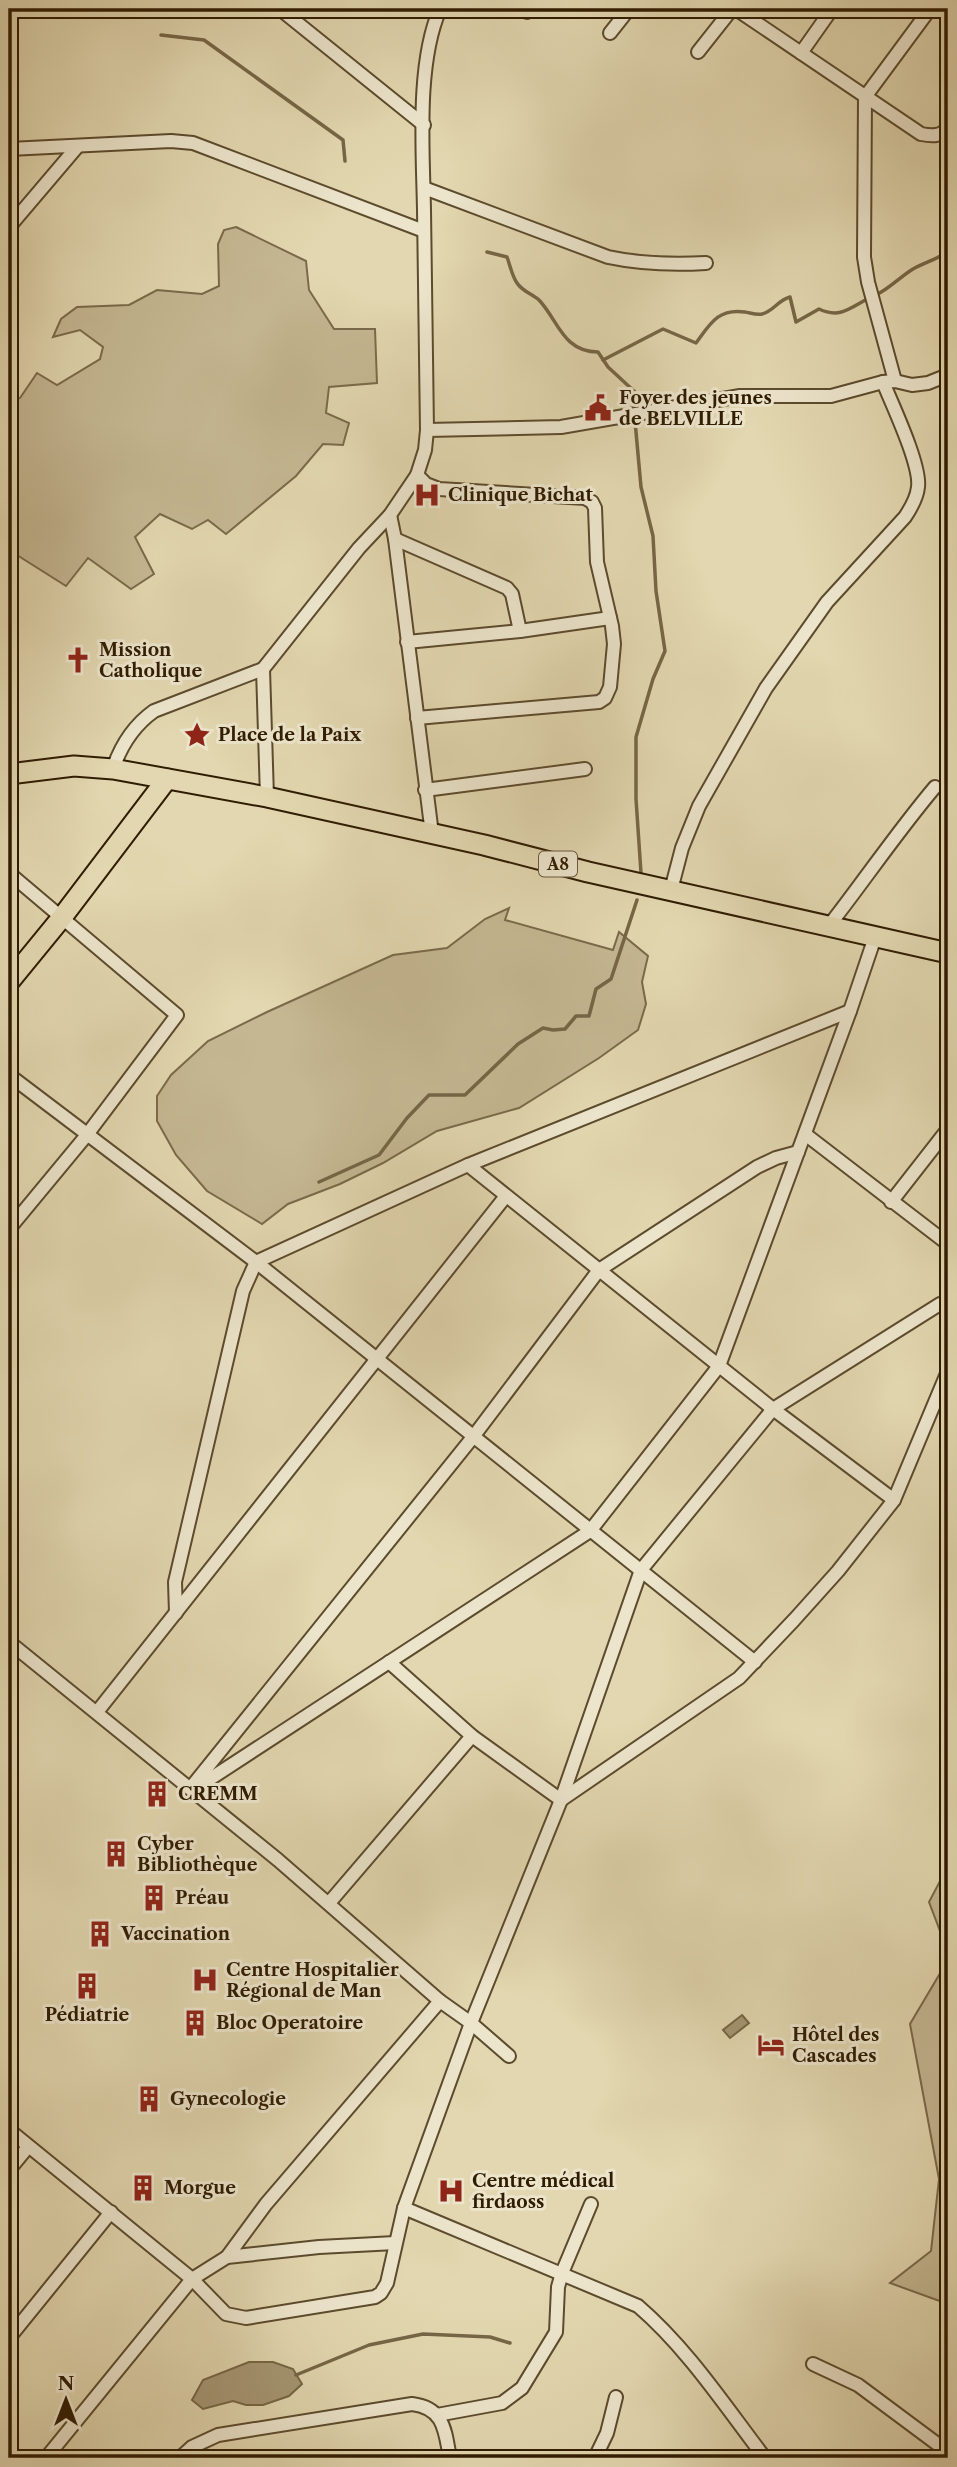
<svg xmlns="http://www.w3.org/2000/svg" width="957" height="2467" viewBox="0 0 957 2467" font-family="'Libre Caslon Text',serif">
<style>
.green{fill:#c4b792;stroke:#7a6a4a;stroke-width:2}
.water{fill:#a59774;stroke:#766646;stroke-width:2}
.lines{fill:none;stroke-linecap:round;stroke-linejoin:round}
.stream{stroke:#766646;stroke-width:3.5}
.minor-casing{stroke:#5c4b2d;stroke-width:16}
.primary-casing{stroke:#301c01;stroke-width:23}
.minor{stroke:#ece5cc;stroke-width:12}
.primary{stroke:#e2d7b0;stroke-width:19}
.labels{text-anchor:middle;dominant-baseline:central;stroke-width:6;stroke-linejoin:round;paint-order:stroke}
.shield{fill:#ece5cc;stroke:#68583e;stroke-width:2}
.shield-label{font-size:16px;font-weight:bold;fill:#301c01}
.poi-label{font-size:18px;font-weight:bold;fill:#301c01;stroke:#ece5cc;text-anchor:start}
</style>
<rect width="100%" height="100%" fill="#e2d7b0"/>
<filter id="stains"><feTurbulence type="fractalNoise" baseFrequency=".00286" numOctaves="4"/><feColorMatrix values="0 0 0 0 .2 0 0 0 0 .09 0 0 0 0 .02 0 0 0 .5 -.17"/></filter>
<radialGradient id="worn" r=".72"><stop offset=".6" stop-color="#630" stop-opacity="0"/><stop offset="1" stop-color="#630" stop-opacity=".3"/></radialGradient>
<!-- green -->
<g class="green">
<polygon points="236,227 306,261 309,290 334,329 375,329 377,383 329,387 326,413 349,423 343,445 323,444 296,476 226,534 208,520 192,529 160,514 135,537 154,574 131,589 88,558 66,586 9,550 9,401 20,398 37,373 57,385 100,359 103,347 80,330 53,337 61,319 77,307 129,305 157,290 202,294 219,286 218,244 224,230"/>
<polygon points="509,908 505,920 613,950 619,932 648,956 642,982 646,1004 638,1030 599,1058 519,1108 437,1131 383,1163 340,1184 288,1204 262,1224 207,1191 176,1155 157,1121 157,1096 171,1075 208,1041 267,1012 393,955 447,948 485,919"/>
<polygon points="948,1866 948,1952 929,1902"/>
<polygon points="948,1960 948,2304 890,2283 931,2251 939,2179 910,2024"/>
</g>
<!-- water -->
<g class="water">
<polygon points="742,2015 749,2023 730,2038 723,2030"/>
<polygon points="249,2362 273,2362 293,2369 302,2384 289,2396 263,2405 246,2405 233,2401 203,2409 192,2400 203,2380"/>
</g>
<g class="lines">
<!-- stream -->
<g class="stream">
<polyline points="161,35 204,40 343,140 345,161"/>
<path d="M487,252L507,257C510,265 512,276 517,283C522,291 532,294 539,300C558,320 563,352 598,352L608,367L635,392V405"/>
<path d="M876,295C890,288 900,277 913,269C925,262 937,260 948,251"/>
<path d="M603,360L663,329L696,343C710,324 718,308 745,312C751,313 756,315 762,314C774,311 778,300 790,297L796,322L819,309C840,319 850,308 869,298"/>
<polyline points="635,421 641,487 653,536 656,591 665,651 653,679 636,737 636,799 641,873"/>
<polyline points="319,1182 379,1155 407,1118 429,1095 465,1095 518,1044 543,1028 553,1030 565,1029 576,1016 589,1016 596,989 611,979 637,900"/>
<polyline points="296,2375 369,2345 423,2334 490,2337 510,2343"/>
</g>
<!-- minor casing -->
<g class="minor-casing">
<g id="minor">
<polyline points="280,9 424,125"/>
<polyline points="518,9 527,12 532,9"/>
<path d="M736,9L921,134C932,136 941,137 948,127"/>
<polyline points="610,33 629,9"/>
<polyline points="698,52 732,9"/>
<polyline points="801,53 832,9"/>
<polyline points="9,149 171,141 193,143 424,231"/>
<path d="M424,188L608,257C641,264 672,265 706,263"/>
<polyline points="9,227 77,147"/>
<polyline points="895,381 868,282 864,257 865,97 930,9"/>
<polyline points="427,430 561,427 740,396 831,396 883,382 895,381 912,385 928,383 948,375"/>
<polyline points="417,475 426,484 439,489 585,498 592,502 595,508 597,562 612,626 614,644 610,687 605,698 599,702 417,718"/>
<polyline points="390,515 395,539 432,834"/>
<polyline points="395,539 507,588 512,594 520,631"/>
<polyline points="407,642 520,631 610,618"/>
<path d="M113,769C121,745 133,726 154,711L263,669"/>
<polyline points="425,790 585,769"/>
<path d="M267,797L263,669L359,548L390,515L417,475L425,450L427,430C426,357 425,284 424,210C423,150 416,64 440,9"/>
<polyline points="9,873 177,1015 86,1136 9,1229"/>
<path d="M671,890L682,848L699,806L766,688L827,602L905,517C911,508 917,498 918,487C921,465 892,404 883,382"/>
<path d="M828,927C864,881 897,832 935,787"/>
<polyline points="9,1075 256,1262 755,1662"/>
<polyline points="805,1134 948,1244"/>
<polyline points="468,1165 773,1409 894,1500"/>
<polyline points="891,1202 948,1129"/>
<polyline points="176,1613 175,1582 243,1291 256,1262 468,1165 850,1011"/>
<polyline points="9,1642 278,1860 440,2001 471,2023 509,2056"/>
<polyline points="389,1662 472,1736 561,1800 739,1678 794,1620 838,1571 894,1500 948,1371"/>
<polyline points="97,1712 506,1196"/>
<polyline points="193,1785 473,1437 599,1270 757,1167 776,1158 798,1152"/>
<polyline points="193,1790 590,1531 719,1366 850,1011 875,937"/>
<polyline points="329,1903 472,1736"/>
<polyline points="9,2130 192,2279 226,2314 246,2318 375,2297 381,2293 387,2283 404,2208 471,2023 561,1800 641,1570 773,1409 940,1304 948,1305"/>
<polyline points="9,2170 28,2147"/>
<path d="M404,2208L638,2306C688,2349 725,2406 765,2458"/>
<polyline points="227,2257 266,2204 440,2001"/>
<polyline points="9,2338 111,2212"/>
<polyline points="813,2364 858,2385 948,2452"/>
<polyline points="437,2415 502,2403 522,2388 556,2332 558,2287 562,2273 591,2204"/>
<polyline points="46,2458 192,2279 227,2257 319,2247 395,2243"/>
<path d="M180,2458L192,2447L218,2435L412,2404C445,2408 445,2432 450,2458"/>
<polyline points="595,2458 607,2433 616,2397"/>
</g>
</g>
<!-- primary casing -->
<g class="primary-casing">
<g id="primary">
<polyline points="9,774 74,766 113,769 267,797 484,845 588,872 948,953"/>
<polyline points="9,982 63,916 167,779"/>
</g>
</g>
<!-- minor -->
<use href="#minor" class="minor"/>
<!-- primary -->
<use href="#primary" class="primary"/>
</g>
<!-- icons -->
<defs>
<g id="civic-bare" transform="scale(2.1)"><path d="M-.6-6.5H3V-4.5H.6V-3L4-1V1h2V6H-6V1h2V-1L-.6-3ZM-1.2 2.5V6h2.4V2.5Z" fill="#8f2418" stroke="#ece5cc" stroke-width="2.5" paint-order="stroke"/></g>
<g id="hospital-bare" transform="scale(2.1)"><path d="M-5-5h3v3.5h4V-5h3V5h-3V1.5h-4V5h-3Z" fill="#8f2418" stroke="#ece5cc" stroke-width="2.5" paint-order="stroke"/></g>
<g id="church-bare" transform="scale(2.1)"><path d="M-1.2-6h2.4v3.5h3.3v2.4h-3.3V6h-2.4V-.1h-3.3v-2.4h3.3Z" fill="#8f2418" stroke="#ece5cc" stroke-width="2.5" paint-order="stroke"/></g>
<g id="sight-bare" transform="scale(2.1)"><path d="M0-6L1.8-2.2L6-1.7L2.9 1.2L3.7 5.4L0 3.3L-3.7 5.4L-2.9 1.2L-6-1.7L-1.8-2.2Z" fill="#8f2418" stroke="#ece5cc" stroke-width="2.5" paint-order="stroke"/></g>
<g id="building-bare" transform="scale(2.1)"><path d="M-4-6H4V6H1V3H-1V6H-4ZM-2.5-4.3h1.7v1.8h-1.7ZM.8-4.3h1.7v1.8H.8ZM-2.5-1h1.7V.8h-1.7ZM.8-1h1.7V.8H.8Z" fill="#8f2418" stroke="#ece5cc" stroke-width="2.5" paint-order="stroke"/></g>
<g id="hotel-bare" transform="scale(2.1)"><path d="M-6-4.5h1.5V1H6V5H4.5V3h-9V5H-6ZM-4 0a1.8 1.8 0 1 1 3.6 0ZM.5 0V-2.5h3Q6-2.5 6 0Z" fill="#8f2418" stroke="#ece5cc" stroke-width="2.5" paint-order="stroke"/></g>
</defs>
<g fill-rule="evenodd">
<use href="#civic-bare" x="598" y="408"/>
<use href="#hospital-bare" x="427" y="495"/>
<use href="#church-bare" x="78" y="660"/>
<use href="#sight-bare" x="197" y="735"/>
<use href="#building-bare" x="157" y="1794"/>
<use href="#building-bare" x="116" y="1854"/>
<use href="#building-bare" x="154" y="1898"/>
<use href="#building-bare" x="100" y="1934"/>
<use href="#hospital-bare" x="205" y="1980"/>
<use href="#building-bare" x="87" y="1986"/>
<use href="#building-bare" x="195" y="2023"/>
<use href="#hotel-bare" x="771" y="2045"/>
<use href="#building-bare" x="149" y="2099"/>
<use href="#building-bare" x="143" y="2188"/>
<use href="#hospital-bare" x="451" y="2191"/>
</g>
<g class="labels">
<!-- shield labels -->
<rect class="shield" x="539" y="851.5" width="38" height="25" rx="5"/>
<g class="shield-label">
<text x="558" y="864">A8</text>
</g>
<!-- poi labels -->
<g class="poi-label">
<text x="619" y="398">Foyer des jeunes<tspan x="619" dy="21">de BELVILLE</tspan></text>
<text x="448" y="495">Clinique Bichat</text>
<text x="99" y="650">Mission<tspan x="99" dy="21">Catholique</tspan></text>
<text x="218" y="735">Place de la Paix</text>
<text x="178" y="1794">CREMM</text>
<text x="137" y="1844">Cyber<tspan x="137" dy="21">Bibliothèque</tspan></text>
<text x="175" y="1898">Préau</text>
<text x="121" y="1934">Vaccination</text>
<text x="226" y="1970">Centre Hospitalier<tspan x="226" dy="21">Régional de Man</tspan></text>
<text x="87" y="2015" text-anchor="middle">Pédiatrie</text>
<text x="216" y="2023">Bloc Operatoire</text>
<text x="792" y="2035">Hôtel des<tspan x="792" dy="21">Cascades</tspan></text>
<text x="170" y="2099">Gynecologie</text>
<text x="472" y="2181">Centre médical<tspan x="472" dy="21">firdaoss</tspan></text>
<text x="164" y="2188">Morgue</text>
</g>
</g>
<!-- margin -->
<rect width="957" height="2467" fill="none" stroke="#e2d7b0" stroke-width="35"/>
<rect x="10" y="10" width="936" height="2446" fill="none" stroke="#301c01" stroke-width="3.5"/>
<rect x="18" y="18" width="922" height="2432" fill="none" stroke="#301c01" stroke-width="2"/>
<!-- north arrow -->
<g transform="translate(66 2400)" stroke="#ece5cc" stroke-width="5" paint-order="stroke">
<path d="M0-5L12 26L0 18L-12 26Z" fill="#301c01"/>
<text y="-10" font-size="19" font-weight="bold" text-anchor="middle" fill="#301c01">N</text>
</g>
<rect width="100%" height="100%" filter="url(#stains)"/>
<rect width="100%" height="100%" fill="url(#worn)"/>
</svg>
